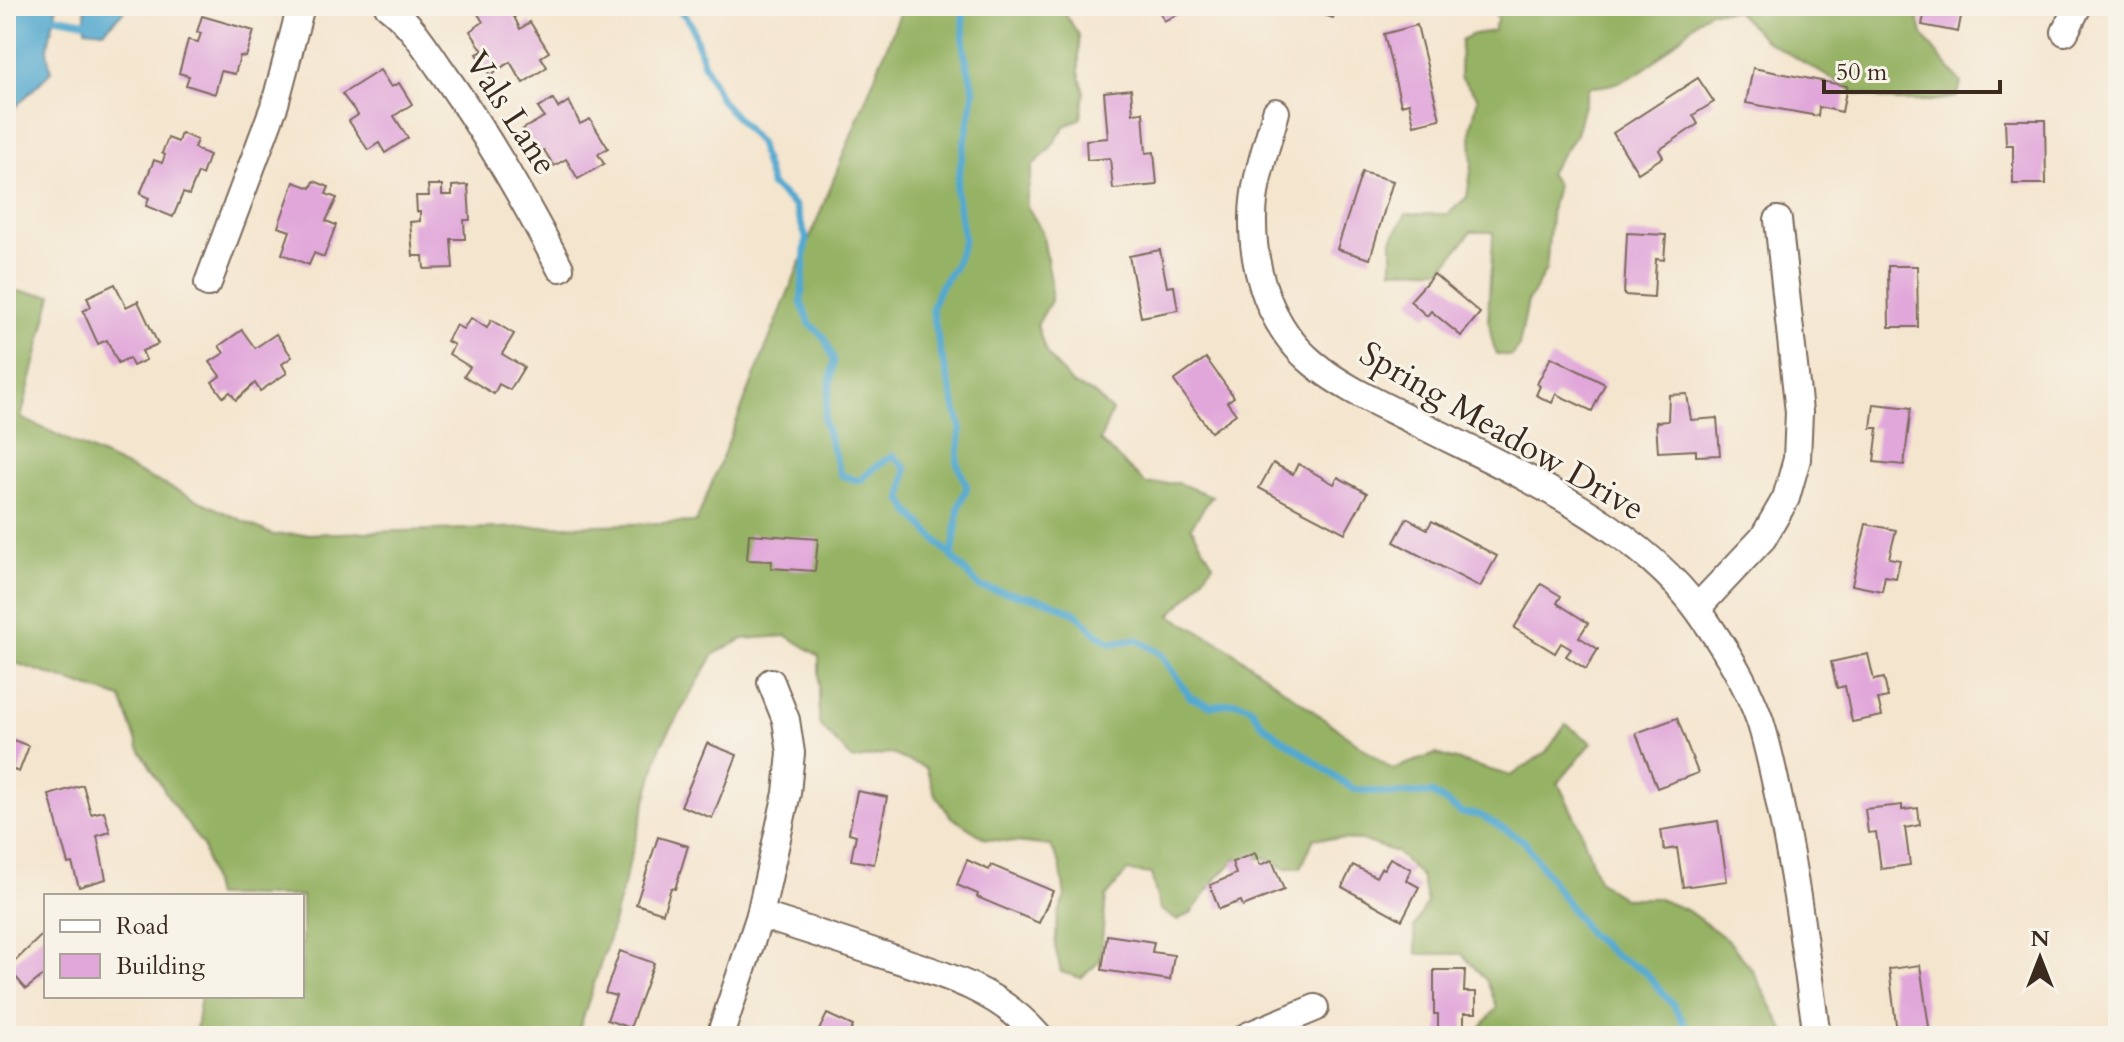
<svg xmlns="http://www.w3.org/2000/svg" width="2124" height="1042" viewBox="0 0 2124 1042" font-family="Cardo,serif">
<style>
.forest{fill:#96b265;stroke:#686e42;stroke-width:2}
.water{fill:#52a9cf;stroke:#466a76;stroke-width:2}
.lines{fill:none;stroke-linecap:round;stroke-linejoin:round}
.stream{stroke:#52a9cf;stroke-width:7}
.building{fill:#e1a7da}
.street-casing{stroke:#7c6b5c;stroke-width:30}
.street{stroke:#fff;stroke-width:26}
.labels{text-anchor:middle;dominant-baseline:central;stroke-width:6;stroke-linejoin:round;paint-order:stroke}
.street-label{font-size:34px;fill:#3b2a1e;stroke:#f7f3e8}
</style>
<rect width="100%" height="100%" fill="#f7f3e8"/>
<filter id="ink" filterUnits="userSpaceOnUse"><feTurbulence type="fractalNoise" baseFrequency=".0125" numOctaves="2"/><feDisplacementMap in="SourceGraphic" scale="16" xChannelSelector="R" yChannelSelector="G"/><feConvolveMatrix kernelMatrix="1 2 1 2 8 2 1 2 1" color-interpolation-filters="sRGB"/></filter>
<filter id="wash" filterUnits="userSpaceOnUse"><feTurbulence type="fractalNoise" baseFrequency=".006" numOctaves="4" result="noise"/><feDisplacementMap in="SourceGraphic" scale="32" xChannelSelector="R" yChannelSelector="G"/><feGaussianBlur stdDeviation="1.8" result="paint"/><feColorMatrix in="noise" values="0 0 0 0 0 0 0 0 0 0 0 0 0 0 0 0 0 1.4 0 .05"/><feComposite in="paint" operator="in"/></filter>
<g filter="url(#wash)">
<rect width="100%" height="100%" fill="#f4e5ce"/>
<!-- forest -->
<g class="forest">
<polygon points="903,6 1055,6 1063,11 1079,35 1079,72 1084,92 1081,118 1065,126 1049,150 1033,165 1027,194 1027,206 1042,231 1051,281 1051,301 1037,325 1046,353 1072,384 1093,393 1112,411 1100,441 1146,484 1178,483 1212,496 1191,527 1213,564 1191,594 1170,615 1225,646 1392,769 1436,754 1511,776 1547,751 1566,724 1592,743 1558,783 1580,828 1598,880 1622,898 1657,898 1688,911 1728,940 1752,969 1787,1036 1479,1036 1478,1030 1497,1008 1487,981 1462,954 1417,954 1414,928 1427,902 1421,876 1396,852 1362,840 1314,838 1301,868 1284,868 1268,858 1236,859 1218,877 1191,913 1177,920 1160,909 1151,874 1127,871 1106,897 1100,961 1081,978 1061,972 1055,947 1058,916 1065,896 1060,864 1051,846 986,839 951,817 935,794 926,768 889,753 853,760 819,724 819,656 787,636 743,639 714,654 661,745 609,938 577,1036 195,1036 201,996 302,996 302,896 215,896 203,846 172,803 139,748 121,698 6,660 6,290 52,295 21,418 273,535 696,522"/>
<path d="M1485,6H1917C1916,40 1943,57 1961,83L1957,97L1931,101H1894L1856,93L1765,40L1736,11H1709C1669,43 1645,86 1589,87L1576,134L1549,173L1557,185L1552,206L1546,270L1528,301L1519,346L1511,356L1497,354C1481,322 1493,269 1493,232H1471L1442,269L1392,270V239L1406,214H1448L1467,197L1472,164L1471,128L1478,98L1460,77L1461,40L1474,34L1493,31L1498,18Z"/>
</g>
<!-- water -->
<g class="water">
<polygon points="6,6 57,6 47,50 51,72 6,116"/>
<polygon points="85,6 127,6 127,8 104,31 85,29"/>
</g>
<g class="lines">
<!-- stream -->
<g class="stream">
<path d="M676,6L691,23L703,62L721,100L759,143L771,185L795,206L806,237L801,303L810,324L824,337L834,360L824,421L841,475L859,481C871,472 879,462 893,456L906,468L902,499L909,511L980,587L1048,601L1077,614L1096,633L1112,643L1136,639L1161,654L1190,697L1211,706L1237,702L1250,707L1263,725L1353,789L1394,794L1432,793L1462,813L1480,815L1524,841L1589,934L1616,956L1644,971L1673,1005L1692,1036"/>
<polyline points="55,17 84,22"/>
<polyline points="952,558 959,506 967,487 957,463 961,428 940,350 932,308 940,287 954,268 964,240 956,190 974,91 964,52 963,6"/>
</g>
</g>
<g id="blocks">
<!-- building -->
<g class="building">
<polygon points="490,6 497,13 509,6 520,29 530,22 549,52 541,57 547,67 523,83 510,62 490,75 477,54 483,51 470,31 483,22 478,14"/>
<polygon points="1157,6 1195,6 1164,21"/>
<polygon points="1297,6 1337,6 1333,18"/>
<polygon points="1926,6 1963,6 1958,32 1922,25"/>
<polygon points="202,16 254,31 246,57 240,56 235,74 221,71 215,94 186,85 189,76 179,73 188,40 198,42 201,33 197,32"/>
<polygon points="1417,25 1440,119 1414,125 1409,103 1401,105 1384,34"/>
<polygon points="1753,68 1847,86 1842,112 1819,107 1818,116 1746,103"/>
<polygon points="380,70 391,87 399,83 412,104 394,116 408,138 385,153 379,143 368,150 349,121 358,115 342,94"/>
<polygon points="1698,78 1714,102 1693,115 1698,124 1659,150 1663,157 1638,173 1613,133"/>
<polygon points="1131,89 1133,113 1143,112 1146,153 1154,152 1157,185 1113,189 1110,158 1087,160 1086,140 1108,138 1104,92"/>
<polygon points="553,99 558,108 569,101 580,124 590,119 608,148 598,154 604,164 578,179 566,159 554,166 544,150 538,153 523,129 544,117 538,108"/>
<polygon points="2005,120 2045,120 2046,184 2013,184 2013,145 2006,145"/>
<polygon points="181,133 197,140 194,148 209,155 202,175 198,173 189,195 183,193 173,217 146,206 149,198 140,194 154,160 162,163 165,155 162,153 168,138 178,142"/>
<polygon points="1362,172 1393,181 1370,259 1337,249"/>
<polygon points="314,181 329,187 326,194 337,198 326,221 336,225 324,257 314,253 309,265 282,254 290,231 278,227 294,182 311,188"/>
<polygon points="428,185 442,185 442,195 452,195 452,186 468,185 470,220 464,220 465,239 451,239 453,268 424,269 423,256 413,256 410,222 420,221 420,212 417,212 416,196 429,196"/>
<polygon points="1627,233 1666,235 1664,260 1656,259 1654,297 1624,295"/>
<polygon points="1160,250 1167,287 1174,286 1178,310 1141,317 1129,256"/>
<polygon points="1888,266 1917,266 1918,327 1889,327"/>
<polygon points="1434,274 1480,313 1461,336 1431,311 1427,316 1410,301"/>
<polygon points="115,284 126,307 138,301 158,344 142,351 146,360 133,366 129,358 118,363 107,340 98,344 83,311 91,307 87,297"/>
<polygon points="471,318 487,328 491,320 514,334 502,354 524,367 510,390 499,384 494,394 464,376 470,367 449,354 454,345 447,341 456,325 463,329"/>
<polygon points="242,330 255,348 276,334 292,357 282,364 287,373 260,391 255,383 236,400 230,392 223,397 212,382 220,376 210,362 224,353 219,346"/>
<polygon points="1551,357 1605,384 1592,411 1556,394 1552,403 1536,395 1540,386 1537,384"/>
<polygon points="1206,358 1234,397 1227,402 1236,414 1211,432 1174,381"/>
<polygon points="1687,394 1691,420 1717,418 1720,455 1696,456 1696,450 1658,452 1656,422 1668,421 1669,395"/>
<polygon points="1874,404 1911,408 1904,465 1874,462 1878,428 1871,428"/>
<polygon points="1273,463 1293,474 1298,464 1334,484 1338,477 1367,493 1345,533 1259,488"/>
<polygon points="1407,518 1427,529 1432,521 1497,556 1480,587 1394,542"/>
<polygon points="1866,524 1896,530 1889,558 1900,560 1896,578 1885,576 1882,591 1852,585"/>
<polygon points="749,534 818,539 815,571 771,568 772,561 747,560"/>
<polygon points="1541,584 1561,596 1557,603 1588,623 1579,637 1598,649 1586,669 1566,656 1571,649 1561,643 1555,653 1514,628"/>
<polygon points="1868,654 1874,680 1884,678 1888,697 1878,699 1882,716 1852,722 1845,686 1837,688 1831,662"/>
<polygon points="1677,718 1698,773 1657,788 1636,733"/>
<polygon points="6,734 9,735 8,738 29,746 19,772 6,767"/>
<polygon points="707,743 737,755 712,818 681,806"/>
<polygon points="83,785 91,814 104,811 110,832 97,836 106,879 79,887 72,863 68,864 49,795"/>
<polygon points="857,791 887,797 874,864 851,860 856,835 849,833"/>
<polygon points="1902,805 1902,810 1918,808 1920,825 1905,828 1910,865 1881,869 1876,832 1868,833 1865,809"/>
<polygon points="1718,821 1727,881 1683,887 1677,848 1664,850 1661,830"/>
<polygon points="658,837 688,846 675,889 671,888 663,913 636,904"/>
<polygon points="1255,853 1260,865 1272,860 1284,890 1243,906 1241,901 1219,909 1210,885 1236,874 1232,862"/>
<polygon points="1390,858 1411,869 1406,880 1419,887 1402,920 1342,887 1353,865 1376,877 1381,868 1384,869"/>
<polygon points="967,860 989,870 991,865 1053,891 1039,923 977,897 978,894 957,885"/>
<polygon points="46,931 46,973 26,989 8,968"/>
<polygon points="1107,935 1154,942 1152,952 1174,955 1170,980 1102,970"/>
<polygon points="620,951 654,963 630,1028 607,1020 616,996 605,993"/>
<polygon points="1920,965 1929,1027 1897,1032 1889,969"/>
<polygon points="1434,970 1465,970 1464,992 1476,992 1476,1013 1464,1013 1464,1036 1438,1036 1438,1014 1434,1014"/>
<polygon points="827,1014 853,1026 848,1036 816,1036"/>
</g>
</g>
</g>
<g filter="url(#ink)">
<use href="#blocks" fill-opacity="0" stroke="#7c6b5c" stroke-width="2"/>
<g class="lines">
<!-- street casing -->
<g class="street-casing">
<g id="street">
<path d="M388,6C409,22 424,45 439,67C485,131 524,199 560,268"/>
<polyline points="2065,32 2078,6"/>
<path d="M1276,112C1267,146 1253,182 1253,218C1252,271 1271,329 1314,364C1342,387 1376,402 1408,418C1504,468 1633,520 1698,610C1722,644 1746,681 1760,721C1769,749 1775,780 1781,809C1797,884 1806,960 1817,1036"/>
<polyline points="208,283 275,104 301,6"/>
<polyline points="1697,608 1763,538 1786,498 1797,459 1799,412 1778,220"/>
<path d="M760,915C801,928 842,941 883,955C940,973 998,989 1038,1036"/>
<polyline points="720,1036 760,915 787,793 791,753 786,720 771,682"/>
<polyline points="1247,1036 1315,1008"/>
</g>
</g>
<!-- street -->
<use href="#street" class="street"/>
</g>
</g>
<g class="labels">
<!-- street labels -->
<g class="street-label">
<text transform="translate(511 113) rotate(57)">Vals Lane</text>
<text transform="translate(1502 431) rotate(30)">Spring Meadow Drive</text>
</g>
</g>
<!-- margin -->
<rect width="2124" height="1042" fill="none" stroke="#f7f3e8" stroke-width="32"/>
<!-- legend -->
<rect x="44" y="894" width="260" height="104" fill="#f7f3e8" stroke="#aca397" stroke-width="2"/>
<rect x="60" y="920" width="40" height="12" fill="#ffffff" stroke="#aca397" stroke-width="2"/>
<text x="116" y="934" font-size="24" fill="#3b2a1e">Road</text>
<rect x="60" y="954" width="40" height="24" fill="#e1a7da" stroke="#aca397" stroke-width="2"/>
<text x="116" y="974" font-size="24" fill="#3b2a1e">Building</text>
<!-- north arrow -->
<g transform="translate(2040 958)" stroke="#f7f3e8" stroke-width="6" paint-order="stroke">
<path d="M0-6L14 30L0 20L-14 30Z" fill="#3b2a1e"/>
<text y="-12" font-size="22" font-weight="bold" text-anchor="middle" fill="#3b2a1e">N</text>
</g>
<!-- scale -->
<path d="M1824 80v12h176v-12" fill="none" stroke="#3b2a1e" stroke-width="4"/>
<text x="1836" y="80" font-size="24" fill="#3b2a1e" stroke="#f7f3e8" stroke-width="6" paint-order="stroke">50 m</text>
</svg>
